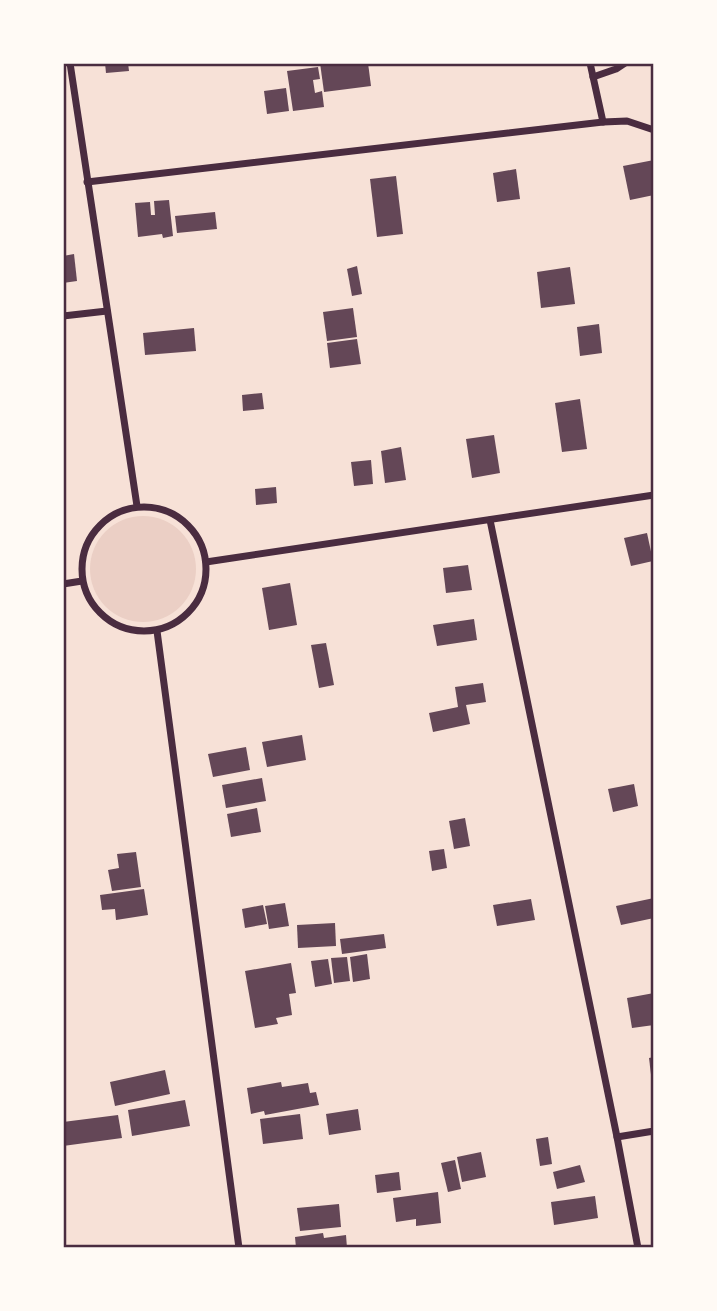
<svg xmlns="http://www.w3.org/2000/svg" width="717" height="1311" viewBox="0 0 717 1311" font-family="'Archivo Narrow',sans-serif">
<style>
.green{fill:#ebcfc5}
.building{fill:#644757}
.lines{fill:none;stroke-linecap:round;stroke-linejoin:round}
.minor{stroke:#4a2c40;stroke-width:7}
.neatline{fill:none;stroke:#4a2c40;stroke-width:2.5}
</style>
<rect width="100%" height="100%" fill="#f7e1d7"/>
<!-- green -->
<circle class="green" cx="143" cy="569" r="53"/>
<!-- building -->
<g class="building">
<polygon points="105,63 128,63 129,71 106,73"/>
<polygon points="320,63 368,63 371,86 324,92"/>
<polygon points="318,67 320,79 313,80 315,93 322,91 324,107 293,111 287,71"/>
<polygon points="286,88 289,111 267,114 264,91"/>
<polygon points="654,160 654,195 630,200 623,166"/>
<polygon points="516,169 520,199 497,202 493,173"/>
<polygon points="396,176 403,234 377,237 370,179"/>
<polygon points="169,200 173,236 163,238 162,234 138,237 135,203 150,202 151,215 155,215 154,201"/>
<polygon points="215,212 217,229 177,233 175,216"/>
<polygon points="74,254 77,281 63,283 63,256"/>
<polygon points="357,266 362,294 352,296 347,269"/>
<polygon points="570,267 575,304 541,308 537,272"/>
<polygon points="353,308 357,337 327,341 323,312"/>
<polygon points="599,324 602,353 580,356 577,327"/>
<polygon points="194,328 196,351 145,355 143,333"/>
<polygon points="357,339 361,364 330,368 327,343"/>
<polygon points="262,393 264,409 243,411 242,395"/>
<polygon points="580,399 587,449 562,452 555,403"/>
<polygon points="494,435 500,473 472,478 466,439"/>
<polygon points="401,447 406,480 385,483 381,451"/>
<polygon points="371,460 373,484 354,486 351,462"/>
<polygon points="276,487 277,503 256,505 255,489"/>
<polygon points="647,533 653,561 631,566 624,538"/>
<polygon points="468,565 472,590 446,593 443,568"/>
<polygon points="290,583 297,625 269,630 262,588"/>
<polygon points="474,619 477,640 437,646 433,625"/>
<polygon points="326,643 334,685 319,688 311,645"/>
<polygon points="483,683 486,702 466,705 470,724 433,732 429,713 458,707 455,687"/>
<polygon points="302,735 306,760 267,767 262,742"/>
<polygon points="246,747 250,770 213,777 208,754"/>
<polygon points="262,778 266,801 226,808 222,785"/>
<polygon points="634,784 638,806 613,812 608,789"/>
<polygon points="257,808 261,832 231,837 227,814"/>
<polygon points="465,818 470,846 454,849 449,821"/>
<polygon points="444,849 447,868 432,871 429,851"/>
<polygon points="136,852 141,887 112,891 108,870 119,868 117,854"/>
<polygon points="144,889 148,915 116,920 115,909 102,910 100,895"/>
<polygon points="654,898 654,918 621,925 616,906"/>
<polygon points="531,899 535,920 497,926 493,905"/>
<polygon points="285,903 289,926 269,929 265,906"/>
<polygon points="263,905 267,924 245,928 242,909"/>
<polygon points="335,923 336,946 298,948 297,925"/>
<polygon points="384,934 386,948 342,954 340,939"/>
<polygon points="367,954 370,979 353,982 350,957"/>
<polygon points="347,957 350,981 334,983 331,958"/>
<polygon points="328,959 332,984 315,987 311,961"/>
<polygon points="291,963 296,993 289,994 292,1015 276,1018 278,1024 255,1028 245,971"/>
<polygon points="654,993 654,1025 632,1028 627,998"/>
<polygon points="654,1057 654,1083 652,1083 649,1058"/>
<polygon points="165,1070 170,1094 115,1106 110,1082"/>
<polygon points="281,1082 282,1087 308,1083 310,1093 316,1092 319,1105 265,1115 264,1111 251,1114 247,1088"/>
<polygon points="185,1100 190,1126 132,1136 128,1110"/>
<polygon points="358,1109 361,1130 329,1135 326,1114"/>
<polygon points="300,1114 303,1139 263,1144 260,1119"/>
<polygon points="118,1115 122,1138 63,1146 63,1122"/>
<polygon points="548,1137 552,1164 540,1166 536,1139"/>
<polygon points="481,1152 486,1177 462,1182 457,1157"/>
<polygon points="455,1160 461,1189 448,1192 441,1163"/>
<polygon points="580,1165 585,1182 557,1189 553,1172"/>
<polygon points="399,1172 401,1190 377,1193 375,1175"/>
<polygon points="438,1192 441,1223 416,1226 416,1219 396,1222 393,1198"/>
<polygon points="595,1196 598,1218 554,1225 551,1202"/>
<polygon points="339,1204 341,1227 300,1231 297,1208"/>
<polygon points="323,1233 324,1238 346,1235 347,1248 296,1248 295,1237"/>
</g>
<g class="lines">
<!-- minor -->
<g class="minor">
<polyline points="70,63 137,506"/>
<polyline points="590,63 603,122"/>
<polyline points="593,77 616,69 625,63"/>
<polyline points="87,182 603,122 627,121 654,130"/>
<polyline points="63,316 107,311"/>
<circle cx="144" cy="569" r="62"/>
<polyline points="490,520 617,1137 638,1248"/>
<polyline points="206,562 654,495"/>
<polyline points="63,584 82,581"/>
<polyline points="157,631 239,1248"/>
<polyline points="617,1137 654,1131"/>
</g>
</g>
<!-- border -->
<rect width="717" height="1311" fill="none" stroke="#fffaf5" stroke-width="130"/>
<rect x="65" y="65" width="587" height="1181" class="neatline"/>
</svg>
